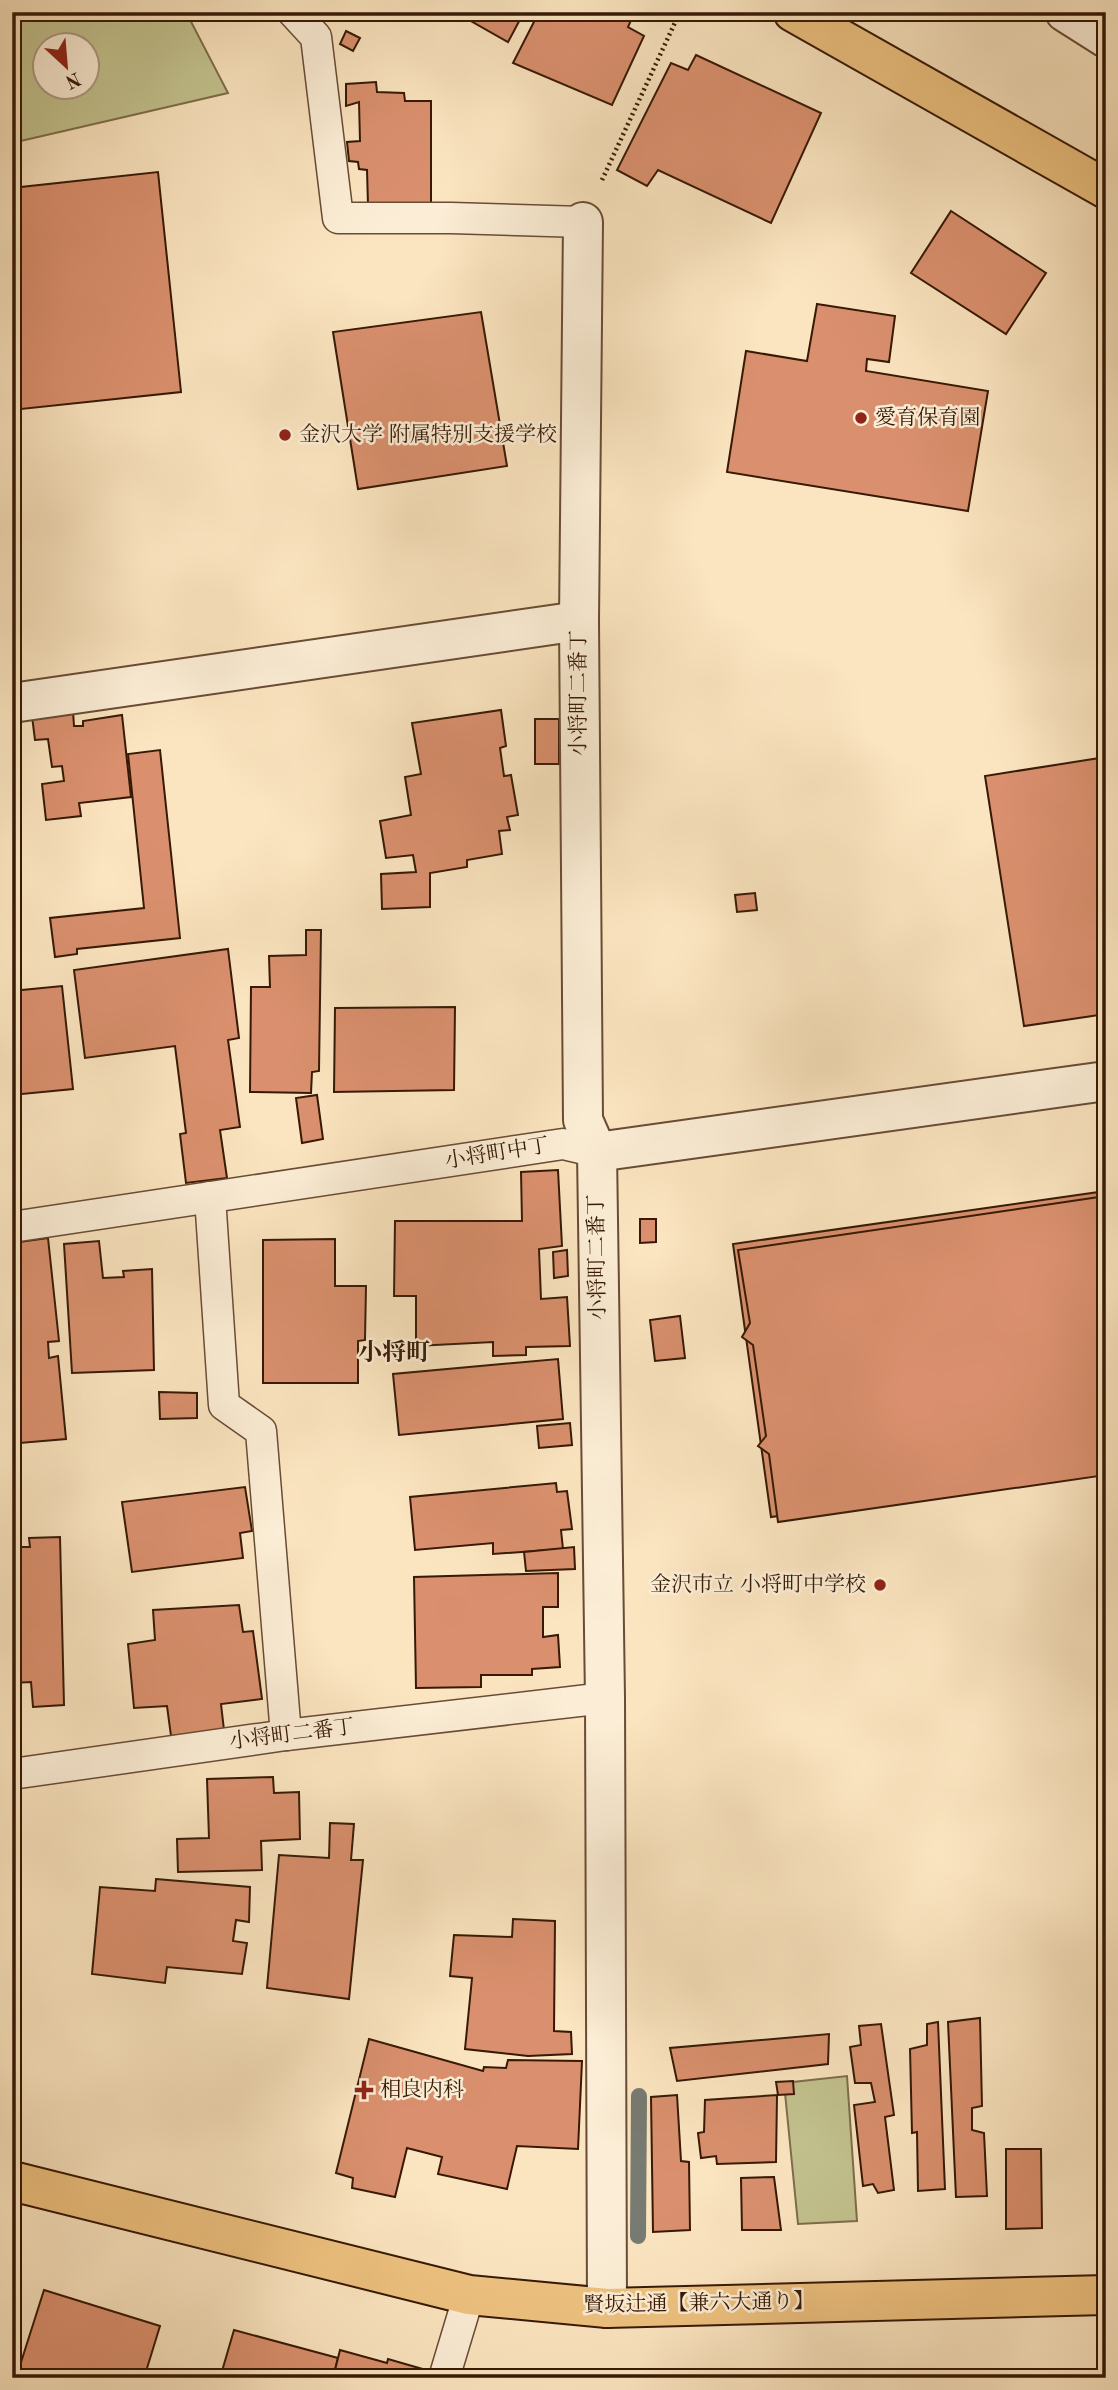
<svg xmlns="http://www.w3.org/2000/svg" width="1118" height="2390" viewBox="0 0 1118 2390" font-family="'Old Standard TT','Noto Serif JP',serif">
<rect width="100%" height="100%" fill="#fbe5c0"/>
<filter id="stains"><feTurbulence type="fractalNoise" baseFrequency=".00286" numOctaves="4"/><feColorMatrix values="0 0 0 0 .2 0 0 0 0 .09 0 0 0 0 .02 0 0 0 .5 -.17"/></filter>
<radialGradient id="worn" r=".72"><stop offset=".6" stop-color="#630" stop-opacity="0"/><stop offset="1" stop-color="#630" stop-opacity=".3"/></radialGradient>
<!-- green -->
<g fill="#c3c38f" stroke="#7d6e4a" stroke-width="2" fill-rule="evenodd">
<path d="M 12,12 L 186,12 L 228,93 L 12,143 ZM 46,46 L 88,46 L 88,88 L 46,88 Z"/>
<polygon points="847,2076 857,2221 798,2224 784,2083"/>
</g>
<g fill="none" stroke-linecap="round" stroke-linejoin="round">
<!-- stream -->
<polyline stroke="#777b72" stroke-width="16" points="638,2236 639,2096"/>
</g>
<!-- building -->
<g fill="#da906e" stroke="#371905" stroke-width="2" fill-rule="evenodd">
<polygon points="455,12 524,12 508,42"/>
<polygon points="539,12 620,12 632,18 628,27 644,36 612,105 513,63"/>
<polygon points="346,31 360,38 353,51 340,44"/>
<polygon points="696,55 821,113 771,223 658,170 647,186 617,170 671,63 688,70"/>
<polygon points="376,82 377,92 404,93 405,101 431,101 431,204 368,205 367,170 359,169 358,162 349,161 347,142 360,141 359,102 346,106 346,84"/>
<polygon points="158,172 181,392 12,410 12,188"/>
<polygon points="951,211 1046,273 1006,334 911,273"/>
<polygon points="817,304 895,316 889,362 867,359 866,371 988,391 968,511 727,472 746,351 807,361"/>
<polygon points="481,312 507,466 358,489 333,332"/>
<polygon points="501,710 506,746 500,748 504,776 511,775 518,815 507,817 510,830 499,831 502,854 467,860 467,867 430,873 430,907 382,909 381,874 416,872 413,855 386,858 380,821 411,815 405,777 421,774 412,723"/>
<polygon points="73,711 74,726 83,726 83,721 122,715 131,797 79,803 81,816 46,820 42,784 64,781 62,766 52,767 48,739 35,740 32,716"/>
<rect x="535" y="719" width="24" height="45"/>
<polygon points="160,750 180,938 77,949 77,954 55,957 50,918 144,908 128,754"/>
<polygon points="1106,757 1106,1014 1024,1026 985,776"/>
<polygon points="755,893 757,910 737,912 735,895"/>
<polygon points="306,930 321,930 319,1071 312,1072 311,1093 250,1092 251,987 270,987 269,956 306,955"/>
<polygon points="228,949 239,1038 228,1040 240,1127 220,1130 227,1178 186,1183 180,1134 186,1133 175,1046 85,1058 74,970"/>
<polygon points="62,986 73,1089 12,1095 12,991"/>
<polygon points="455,1007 454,1090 334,1092 335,1008"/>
<polygon points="317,1095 323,1139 302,1143 296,1098"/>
<polygon points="558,1170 562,1246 539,1249 541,1299 567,1297 570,1346 526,1347 526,1355 493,1356 493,1342 416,1346 416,1296 394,1296 395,1221 522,1221 521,1172"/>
<path d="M 1106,1191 L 1106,1468 L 771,1517 L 733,1244 ZM 1039,1297 L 1053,1377 L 863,1410 L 850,1330 Z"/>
<polygon points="1106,1196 1106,1475 778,1522 769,1454 758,1446 766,1436 753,1345 742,1337 750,1323 738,1250"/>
<polygon points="640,1219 656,1219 656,1242 640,1243"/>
<polygon points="48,1238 59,1341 48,1342 49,1358 58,1356 66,1439 20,1443 12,1363 12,1243"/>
<polygon points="335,1239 335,1286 366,1286 365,1340 358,1341 358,1383 263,1383 263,1240"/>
<polygon points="99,1241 103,1278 124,1277 123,1271 152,1269 154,1370 72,1373 64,1244"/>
<polygon points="567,1250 568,1276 554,1278 553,1252"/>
<polygon points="680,1316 685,1358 655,1361 650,1320"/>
<polygon points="558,1359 563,1419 399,1435 393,1374"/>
<polygon points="159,1392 197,1393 197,1418 160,1419"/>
<polygon points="570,1423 572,1445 539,1448 537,1426"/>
<polygon points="556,1483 557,1492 567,1491 572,1529 561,1530 563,1549 493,1554 493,1543 415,1550 410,1497"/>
<polygon points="245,1487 252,1531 240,1533 243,1558 132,1572 122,1502"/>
<polygon points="60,1537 64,1705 33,1707 31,1682 12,1683 12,1547 30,1547 29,1538"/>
<polygon points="574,1547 575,1569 526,1571 524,1552"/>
<polygon points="558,1573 558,1607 543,1607 543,1637 558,1635 560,1667 532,1669 532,1675 481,1675 481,1687 416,1688 414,1577"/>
<polygon points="239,1605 243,1632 253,1631 262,1699 221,1704 224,1730 171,1736 167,1706 134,1708 128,1644 155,1640 153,1610"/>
<polygon points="273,1777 274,1793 299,1792 300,1839 261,1841 262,1870 178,1872 177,1839 209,1838 207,1779"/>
<polygon points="330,1823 354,1824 351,1860 363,1860 349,1999 267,1988 279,1855 329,1858"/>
<polygon points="156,1879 250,1887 249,1922 236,1920 233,1941 247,1943 242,1974 167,1967 165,1983 92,1974 100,1887 155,1891"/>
<polygon points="513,1919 555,1921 554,2031 571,2032 572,2054 528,2056 465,2049 472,1978 450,1976 454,1935 512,1937"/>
<polygon points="980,2018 982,2106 972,2108 972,2130 984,2133 987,2196 956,2197 948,2022"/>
<polygon points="938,2022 945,2189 918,2191 917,2132 912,2133 910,2049 927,2045 927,2024"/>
<polygon points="881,2024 894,2115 885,2117 894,2190 878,2193 873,2184 863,2186 854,2105 875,2102 871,2083 855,2083 850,2047 861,2045 859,2026"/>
<polygon points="829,2034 828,2064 677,2081 670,2048"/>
<polygon points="369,2039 483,2071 484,2067 506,2068 508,2060 582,2061 578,2149 517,2146 507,2189 438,2174 442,2157 407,2148 395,2197 352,2188 353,2178 336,2173"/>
<polygon points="793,2081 794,2094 778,2095 776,2082"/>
<polygon points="677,2095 681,2161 689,2162 690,2230 653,2232 651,2097"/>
<polygon points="777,2095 776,2162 717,2164 716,2156 701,2158 698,2133 704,2132 705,2100"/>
<polygon points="1006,2149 1041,2149 1042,2228 1006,2229"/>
<polygon points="774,2177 781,2230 742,2230 741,2178"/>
<polygon points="44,2290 160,2326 144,2378 16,2378"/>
<polygon points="234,2330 338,2358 333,2378 220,2378"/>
<polygon points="340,2350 387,2363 388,2359 426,2370 424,2378 333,2378"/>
</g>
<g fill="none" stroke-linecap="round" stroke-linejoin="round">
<defs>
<g id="lane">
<polyline points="293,12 316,37 338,218 451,218 583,222"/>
<polyline points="210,1197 224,1405 261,1431 286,1735"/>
<polyline points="12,1227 563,1144 597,1152"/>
<polyline points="12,1774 286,1735 605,1698"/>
<polyline points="444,2378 469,2295"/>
</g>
<g id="street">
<polyline points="1065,12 1106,38"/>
<polyline points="583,222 579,621 583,1120 597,1152 605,1698 607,2308"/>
<polyline points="12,703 579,621"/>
<polyline points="597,1152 1106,1081"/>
</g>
<polyline id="primary" points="793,12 1106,189"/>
<polyline id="highway" points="12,2181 469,2295 607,2308 1106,2295"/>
</defs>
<!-- lane casing -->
<use href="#lane" stroke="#684c34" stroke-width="33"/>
<!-- street casing -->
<use href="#street" stroke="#684c34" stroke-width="42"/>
<!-- primary casing -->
<use href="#primary" stroke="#371905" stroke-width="42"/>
<!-- highway casing -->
<use href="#highway" stroke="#371905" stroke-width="42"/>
<!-- path -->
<polyline stroke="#371905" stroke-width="4.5" stroke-dasharray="2 3.5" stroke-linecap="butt" points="602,180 679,14"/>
<!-- lane -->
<use href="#lane" stroke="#fceed6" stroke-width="30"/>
<!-- street -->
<use href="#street" stroke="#fceed6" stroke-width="38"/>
<!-- primary -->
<use href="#primary" stroke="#eec280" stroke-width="38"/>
<!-- highway -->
<use href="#highway" stroke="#eec280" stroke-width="38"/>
</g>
<!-- markers -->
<g fill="#8f2418" stroke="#fceed6" stroke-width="2.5">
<circle cx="861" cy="418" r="7"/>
<circle cx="285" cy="435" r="7"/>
<circle cx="880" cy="1585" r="7"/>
<path d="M360.5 2079.5h7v7h7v7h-7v7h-7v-7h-7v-7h7z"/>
</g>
<g text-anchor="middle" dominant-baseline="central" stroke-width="5" stroke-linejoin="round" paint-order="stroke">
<!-- poi labels -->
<g font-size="21" fill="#371905" stroke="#fceed6" text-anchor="start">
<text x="875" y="418">愛育保育園</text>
<text x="299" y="435">金沢大学 附属特別支援学校</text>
<text x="866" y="1585" text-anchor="end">金沢市立 小将町中学校</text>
<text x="380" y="2090">相良内科</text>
</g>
<!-- street labels -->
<g font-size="21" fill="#371905" stroke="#fceed6">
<text transform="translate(579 693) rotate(-90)">小将町二番丁</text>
<text transform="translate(497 1154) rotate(-9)">小将町中丁</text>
<text transform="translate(598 1257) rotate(-91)">小将町二番丁</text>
<text transform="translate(292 1735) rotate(-7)">小将町二番丁</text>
<text transform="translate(699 2304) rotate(-1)">賢坂辻通【兼六大通り】</text>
</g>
<!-- quarter labels -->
<g font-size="24" font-weight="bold" fill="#371905" stroke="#fceed6">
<text x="394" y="1354">小将町</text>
</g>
</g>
<!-- margin -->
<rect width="1118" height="2390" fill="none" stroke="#fbe5c0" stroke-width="42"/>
<rect x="14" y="14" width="1090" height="2362" fill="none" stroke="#371905" stroke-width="3.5"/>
<rect x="21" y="21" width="1076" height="2348" fill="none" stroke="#371905" stroke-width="2"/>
<!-- north arrow -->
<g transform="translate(66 66) rotate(154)"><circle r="33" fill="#fceed6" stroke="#ad9982" stroke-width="2"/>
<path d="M0-5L12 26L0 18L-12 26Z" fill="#8f2418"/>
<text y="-10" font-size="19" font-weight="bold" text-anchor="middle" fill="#371905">N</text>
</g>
<rect width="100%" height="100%" filter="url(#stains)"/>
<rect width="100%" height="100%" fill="url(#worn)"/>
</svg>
